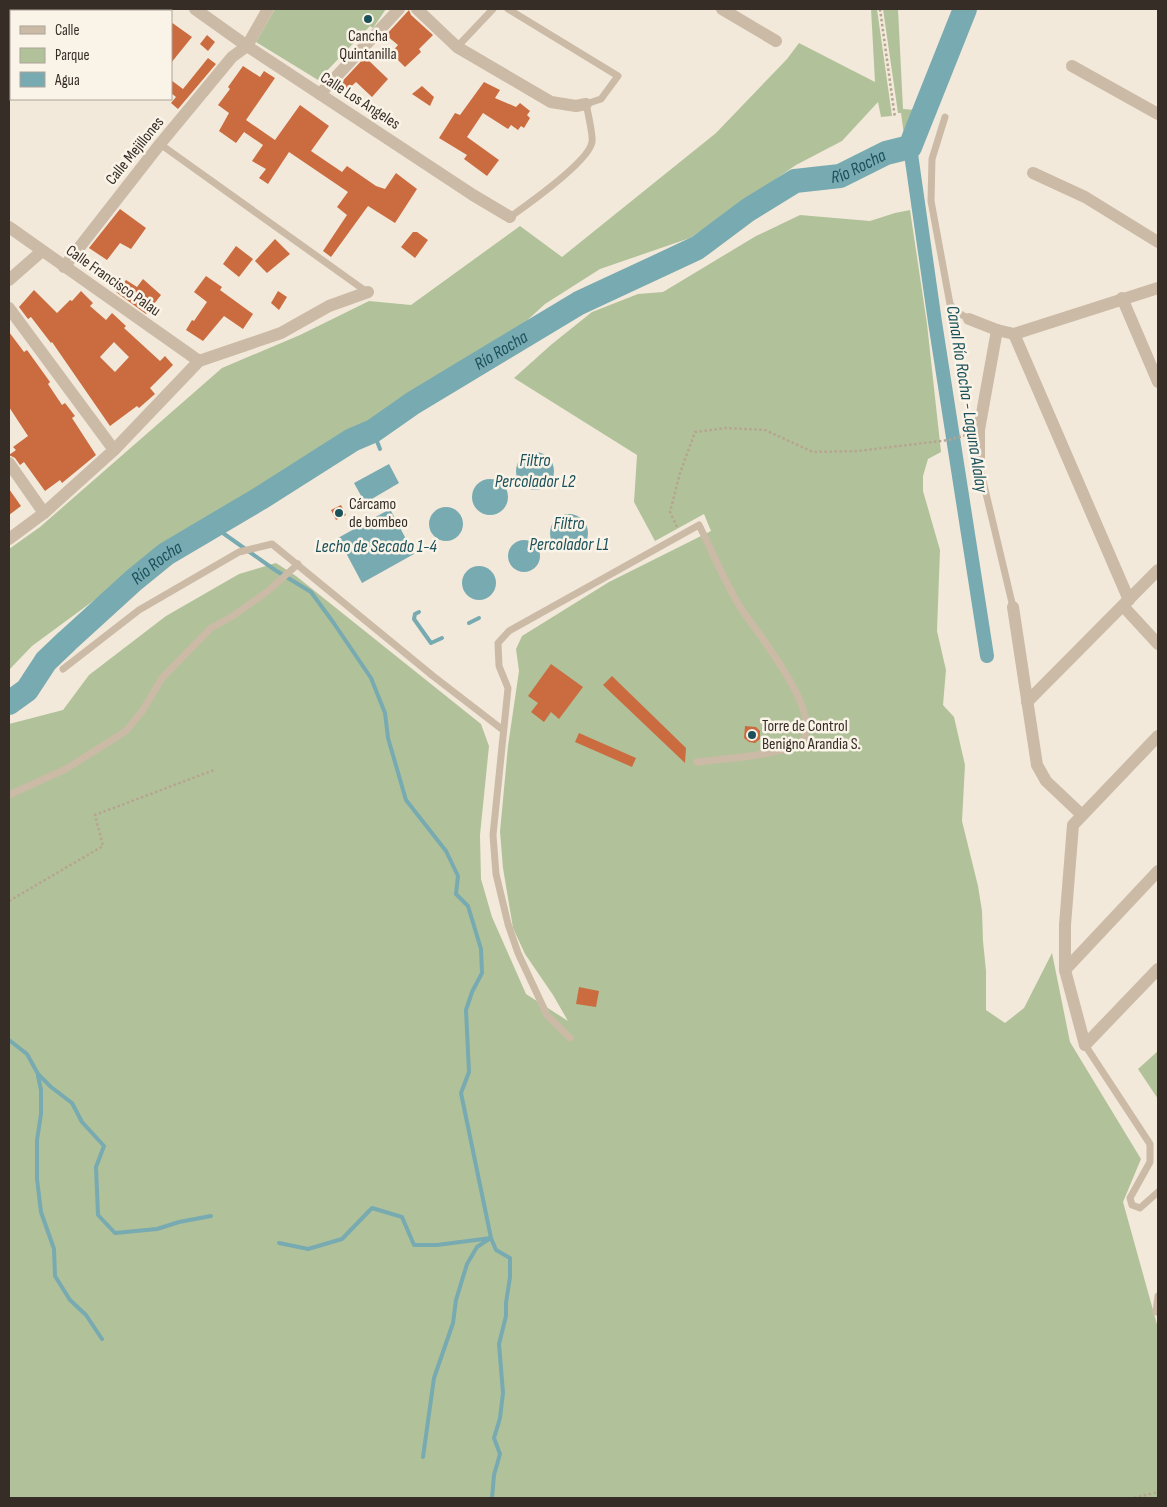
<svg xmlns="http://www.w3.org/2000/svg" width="1167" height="1507" viewBox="0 0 1167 1507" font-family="'Sofia Sans Condensed',sans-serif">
<rect width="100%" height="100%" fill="#f3e9da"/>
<!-- green -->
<g fill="#b1c29a">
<polygon points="275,9 386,9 373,28 370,26 318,80 256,42"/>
<polygon points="871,9 877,9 892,116 881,117 878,102 842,141 796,165 690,238 600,269 545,304 509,337 465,363 454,377 418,392 343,442 176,540 32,646 9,670 9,549 40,527 222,368 300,335 369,301 411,305 520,226 562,257 716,133 787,59 799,43 875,82"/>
<polygon points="883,9 898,9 903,109 917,110 904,135 901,113 898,113"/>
<polygon points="910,210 927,324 941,452 928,459 923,476 923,491 940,550 937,631 946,670 943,705 954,717 965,765 962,821 978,886 982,911 983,941 986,971 986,1010 1005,1023 1024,1008 1052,953 1070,1042 1141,1159 1123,1202 1158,1328 1158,1498 9,1498 9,724 63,710 89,675 166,616 239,574 276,563 296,576 481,724 489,746 480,835 481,879 492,917 526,994 568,1021 553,995 525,954 513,928 503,868 500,832 508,746 519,671 516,649 522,636 609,582 711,531 704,514 655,541 634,502 637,455 514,378 552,344 592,312 638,294 663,292 756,236 800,215 870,221 895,213"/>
<polygon points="1158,1051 1158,1099 1138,1069"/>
</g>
<!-- water -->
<g fill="#78aab1">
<circle cx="535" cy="471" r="19"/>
<polygon points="389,464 399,483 365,503 354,483"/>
<circle cx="490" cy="497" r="18"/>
<circle cx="446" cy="524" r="17"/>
<polygon points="390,509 414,554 362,583 338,538"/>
<circle cx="569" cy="533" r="19"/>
<circle cx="524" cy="556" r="16"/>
<circle cx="479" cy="583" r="17"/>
</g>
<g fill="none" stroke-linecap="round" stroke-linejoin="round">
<!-- stream -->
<g stroke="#78aab1" stroke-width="4">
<polyline points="373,431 380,449"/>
<polyline points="213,526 275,570 311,592 333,622 371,678 385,713 388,738 406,800 446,851 458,876 456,894 468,906 481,949 482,973 472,992 466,1010 469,1072 461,1093 491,1238 496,1250 510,1258 510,1277 506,1303 506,1316 499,1344 503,1393 500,1418 494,1438 500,1454 494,1475 492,1498"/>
<polyline points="419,612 415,614 414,619 431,643 442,638"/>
<polyline points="469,623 479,618"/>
<polyline points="9,1040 27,1054 38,1074 51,1087 72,1103 82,1122 104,1146 96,1167 98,1215 115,1233 157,1229 179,1222 211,1216"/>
<polyline points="38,1076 41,1090 41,1114 37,1140 37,1179 41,1212 54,1249 55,1276 70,1300 86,1315 102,1339"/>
<polyline points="279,1243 308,1249 342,1239 372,1208 402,1217 414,1245 437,1245 491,1238"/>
<polyline points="423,1457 434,1378 453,1323 456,1300 467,1264 477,1247 489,1239"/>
</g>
<!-- canal -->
<polyline stroke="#78aab1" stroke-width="14" points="910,147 935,322 987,656"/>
<!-- river -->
<path stroke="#78aab1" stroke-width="24" id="s1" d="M 9,703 L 27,690 L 46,661 L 67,641 L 134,580 L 166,554 L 259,499 L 352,440 L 373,431 L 413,403 L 579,303 L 697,248 L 748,210 L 795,181 L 840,176 L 886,153 L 910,147 L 965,9"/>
</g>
<!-- building -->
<g fill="#ca6c40" fill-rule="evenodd">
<polygon points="409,10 411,15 433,35 419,49 421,52 405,67 391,53 398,45 386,35"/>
<polygon points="171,22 192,37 171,63"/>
<polygon points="207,35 215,42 208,51 200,44"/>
<polygon points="365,57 388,79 372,97 356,82 344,93 337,87"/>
<polygon points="208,58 216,64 178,109 171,103 176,97 171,93 171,80 183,89"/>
<polygon points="243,66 260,77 264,71 275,78 246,120 275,140 300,105 329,126 311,151 342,172 347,166 376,186 385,189 396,173 417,189 395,223 368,206 331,257 323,251 347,215 337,207 348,192 289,152 268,184 259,178 266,169 252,161 263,145 244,132 236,143 219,131 229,113 218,105 230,89 228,87"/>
<polygon points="484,82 500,90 495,98 516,107 520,103 530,111 527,115 530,118 524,128 521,126 518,130 511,125 508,129 483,113 467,137 499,160 487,176 464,159 467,155 439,138 455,113 460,115"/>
<polygon points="422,86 434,97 430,106 412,94"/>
<polygon points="120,209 146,228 131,249 120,243 107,260 89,248"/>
<polygon points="413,232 417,232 428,240 415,258 401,247"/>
<polygon points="275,239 290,254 267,273 255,261"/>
<polygon points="236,246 253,259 239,277 223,264"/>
<polygon points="206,276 222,287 220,290 253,314 243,329 224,316 203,341 186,330 192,320 194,321 207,302 194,292"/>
<polygon points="143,279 161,295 146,314 116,292 126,280 137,287"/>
<path d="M 34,290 L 57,313 L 70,300 L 72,301 L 81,291 L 93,303 L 90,306 L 106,320 L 112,313 L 126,326 L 124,328 L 160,361 L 165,356 L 173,365 L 150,388 L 155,394 L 139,408 L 137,406 L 110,426 L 52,342 L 51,343 L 31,317 L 28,319 L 19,307 ZM 114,342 L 129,357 L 115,372 L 100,357 Z"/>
<polygon points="278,291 287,297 279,310 271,303"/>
<polygon points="9,332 24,352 27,350 50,382 48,384 62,405 65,403 75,416 72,418 96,455 62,483 60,480 45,491 24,462 20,465 15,458 9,455 16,450 13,447 28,436 9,407"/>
<polygon points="9,489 21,506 9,515"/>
<polygon points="341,505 346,515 336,520 331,510"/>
<polygon points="551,664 583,687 559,719 551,712 544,722 531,712 538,703 528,696"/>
<polygon points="612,676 686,748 685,763 603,685"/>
<polygon points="745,726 756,727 760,731 760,739 755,743 749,742 744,738"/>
<polygon points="579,733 636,758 632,767 575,742"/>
<polygon points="579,987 599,991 596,1007 576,1004"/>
</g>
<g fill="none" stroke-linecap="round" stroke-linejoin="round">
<!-- path -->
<g stroke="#b7a490" stroke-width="2.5" stroke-dasharray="2.5 2.5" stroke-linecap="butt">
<polyline points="880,9 895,118"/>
<polyline points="677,527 670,512 680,473 695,432 726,428 765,430 813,452 858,451 949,440 966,435"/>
<polyline points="9,901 103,846 95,815 214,770"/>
<polyline points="1134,1498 1158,1492"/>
</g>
<!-- service -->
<g stroke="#cbbaa6" stroke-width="7">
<path d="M 508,9 L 618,76 L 601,99 L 586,104 C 588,113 593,135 592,142 C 589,161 527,205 510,217"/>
<polyline points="457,47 493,9"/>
<polyline points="945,117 932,159 931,201 950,304 957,312 969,319"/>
<polyline points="160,144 367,292"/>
<polyline points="979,464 1013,607"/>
<polyline points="63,669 139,610 239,552 272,544 433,676 503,730"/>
<polyline points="9,795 66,769 126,731 143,710 162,678 211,628 233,616 268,591 298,564"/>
<path d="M 570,1038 L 547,1015 L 518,953 L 508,924 L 496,874 L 493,835 L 508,688 L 499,666 L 498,643 L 509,631 L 699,525 C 712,551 726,585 742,610 C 757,632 826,717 801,742 C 786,755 719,759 697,762"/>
<polyline points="1085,1045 1150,1144 1150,1162 1130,1198 1132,1205 1140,1208 1158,1192"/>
<polyline points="1158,1296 1156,1312 1158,1311"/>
</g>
<!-- minor -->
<g stroke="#cbbaa6" stroke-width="12">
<polyline points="195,9 247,46 473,195 510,217"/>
<polyline points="417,9 457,47 551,102 576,106 586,104"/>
<polyline points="722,9 776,41"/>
<polyline points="1072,66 1158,114"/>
<polyline points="320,94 399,9"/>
<polyline points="1033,173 1085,197 1158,242"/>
<polyline points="9,227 199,361"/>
<polyline points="64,267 160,144 232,57 247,46 268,9"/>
<polyline points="9,280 42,251"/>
<polyline points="1122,298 1158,382"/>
<polyline points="9,308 114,450"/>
<polyline points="969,319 997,330 1014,334 1158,288"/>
<polyline points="1014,334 1129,600"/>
<polyline points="9,463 44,513"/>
<polyline points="979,464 979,430 997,330"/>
<polyline points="9,539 44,513 114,450 199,361 281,333 329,306 368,292"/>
<polyline points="1123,606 1158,644"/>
<polyline points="1013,607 1037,765 1046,781 1082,815"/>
<polyline points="1027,702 1158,570"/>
<polyline points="1065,970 1158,871"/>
<polyline points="1085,1045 1065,970 1065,925 1073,825 1158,736"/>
<polyline points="1085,1045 1158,969"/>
</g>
</g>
<!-- markers -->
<g fill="#1b515a" stroke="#faf3e7" stroke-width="2">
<circle cx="368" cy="19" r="5"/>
<circle cx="339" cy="513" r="5"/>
<circle cx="752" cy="735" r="5"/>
</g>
<g text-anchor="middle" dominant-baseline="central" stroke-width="5" stroke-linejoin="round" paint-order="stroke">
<!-- poi labels -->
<g font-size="16" fill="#372d27" stroke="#faf3e7" text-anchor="start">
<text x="368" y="36" text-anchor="middle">Cancha<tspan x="368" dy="18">Quintanilla</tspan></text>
<text x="349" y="504">Cárcamo<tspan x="349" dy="18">de bombeo</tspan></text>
<text x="762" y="726">Torre de Control<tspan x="762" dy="18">Benigno Arandia S.</tspan></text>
</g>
<!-- street labels -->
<g font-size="16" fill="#372d27" stroke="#faf3e7">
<text transform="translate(360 101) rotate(33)">Calle Los Angeles</text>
<text transform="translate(135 151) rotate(-51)">Calle Mejillones</text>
<text transform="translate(113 281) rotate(35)">Calle Francisco Palau</text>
</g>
<!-- water labels -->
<g font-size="18" font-style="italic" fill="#1b515a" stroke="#faf3e7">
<text stroke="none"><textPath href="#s1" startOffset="1016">Río Rocha</textPath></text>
<text stroke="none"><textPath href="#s1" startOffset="610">Río Rocha</textPath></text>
<text transform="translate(967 399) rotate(81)">Canal Río Rocha - Laguna Alalay</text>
<text x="535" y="460">Filtro<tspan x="535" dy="21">Percolador L2</tspan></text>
<text x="569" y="523">Filtro<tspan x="569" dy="21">Percolador L1</tspan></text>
<text x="376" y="546">Lecho de Secado 1-4</text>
<text stroke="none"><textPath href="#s1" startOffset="205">Río Rocha</textPath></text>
</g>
</g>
<!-- border -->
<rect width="1167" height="1507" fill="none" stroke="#372d27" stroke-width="20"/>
<!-- legend -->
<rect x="10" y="10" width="162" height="90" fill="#faf3e7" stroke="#aca49a"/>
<rect x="20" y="26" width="25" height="8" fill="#cbbaa6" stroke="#aca49a"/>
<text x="55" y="35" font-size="15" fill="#372d27">Calle</text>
<rect x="20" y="48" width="25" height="15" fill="#b1c29a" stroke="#aca49a"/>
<text x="55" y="60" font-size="15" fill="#372d27">Parque</text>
<rect x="20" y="72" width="25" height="15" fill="#78aab1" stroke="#aca49a"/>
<text x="55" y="85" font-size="15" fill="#372d27">Agua</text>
</svg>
